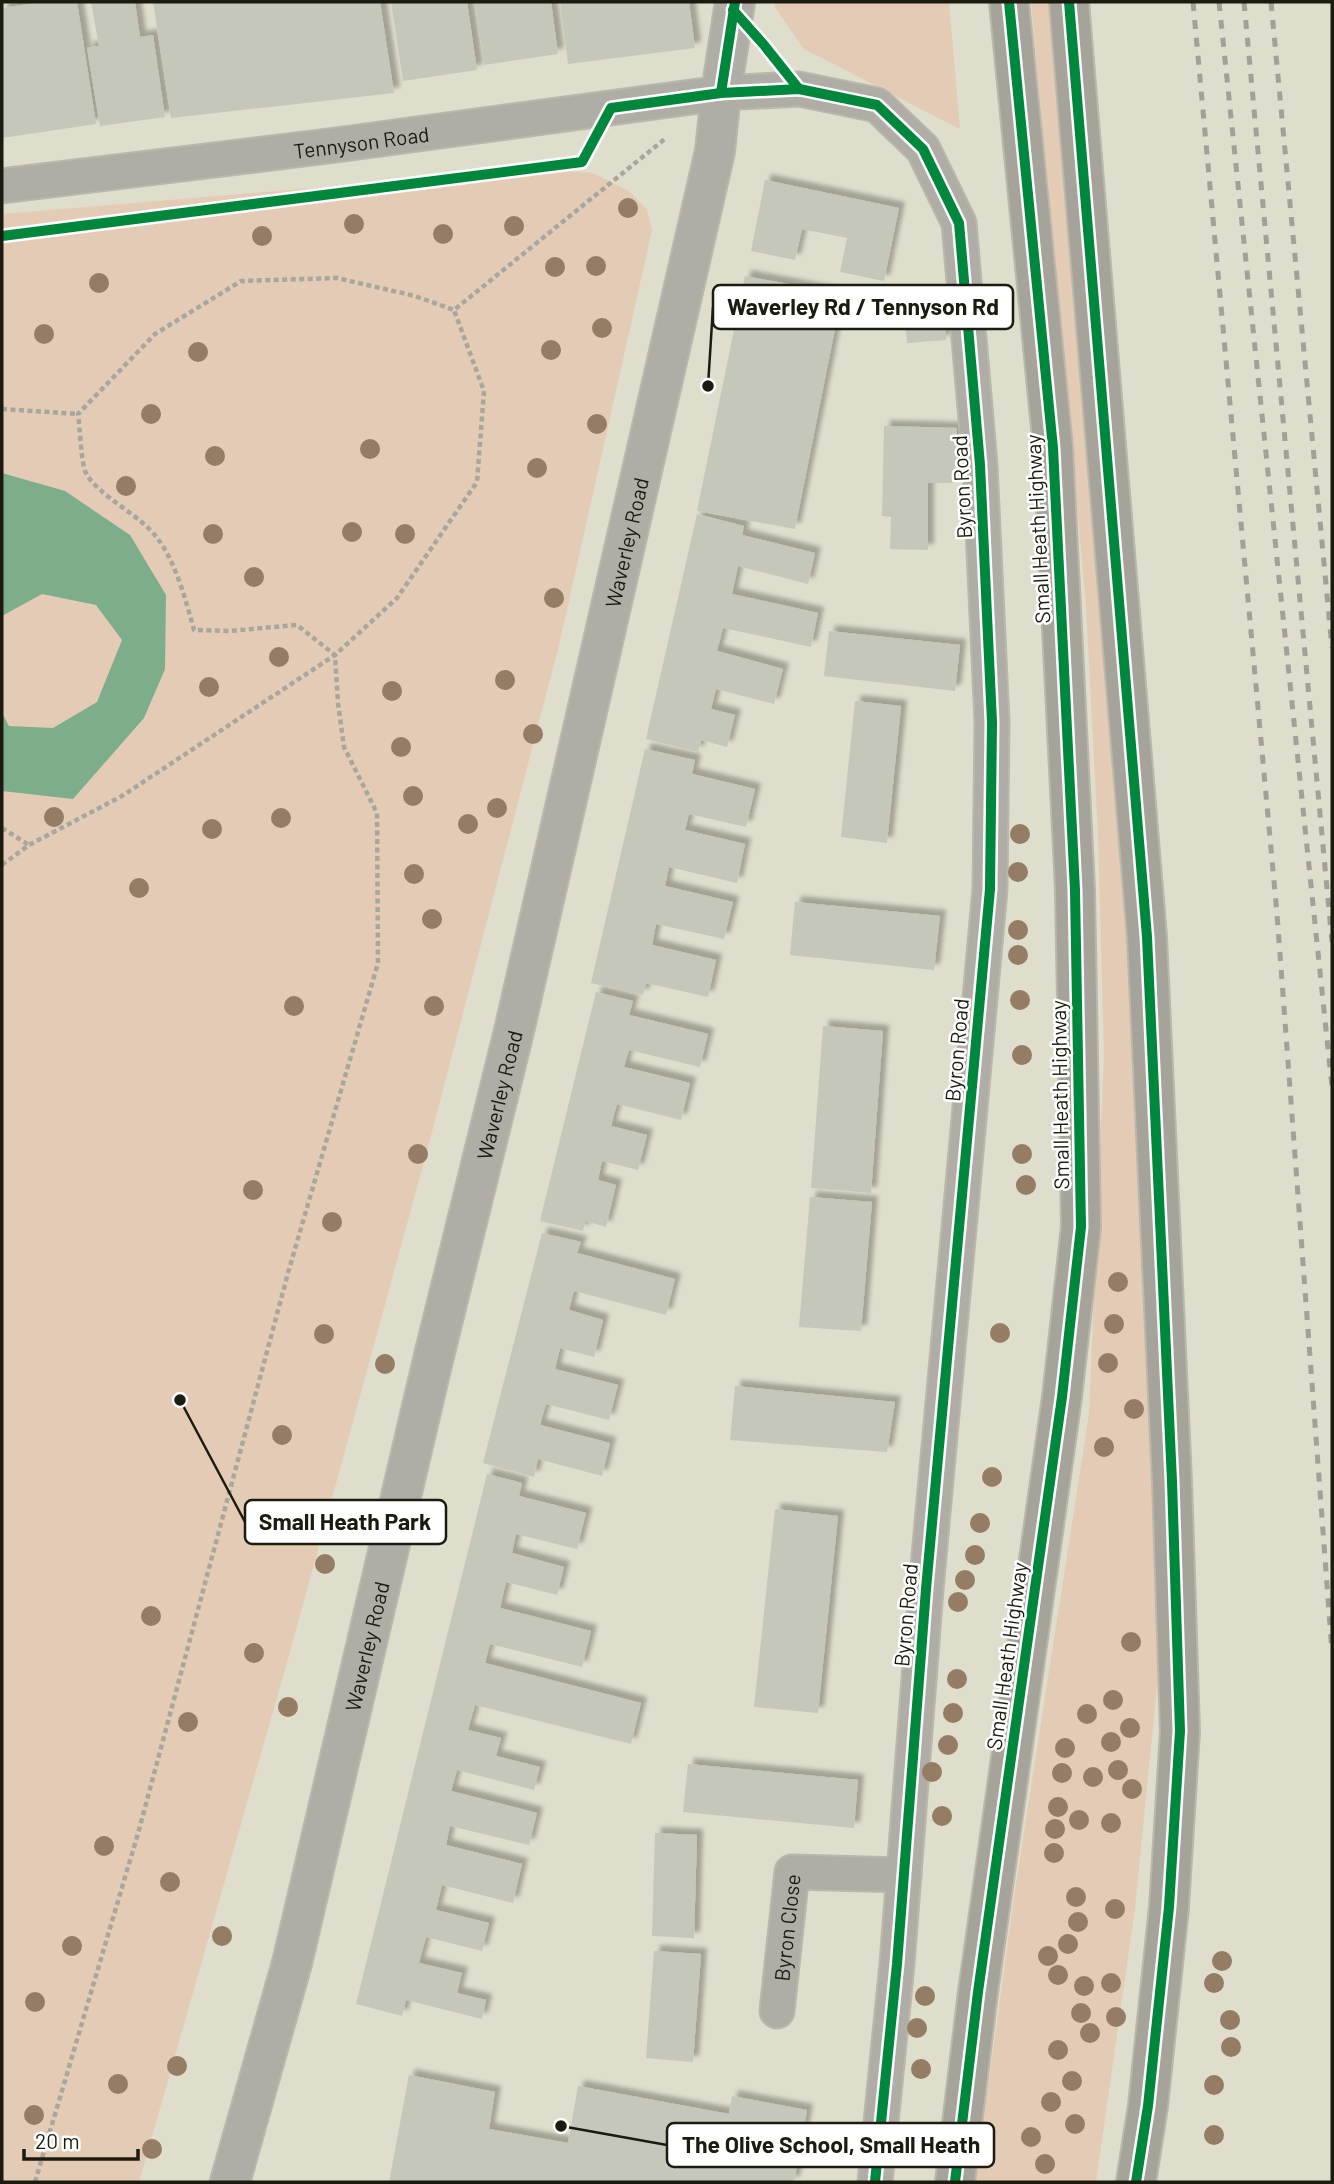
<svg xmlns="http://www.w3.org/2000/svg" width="1334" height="2184" viewBox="0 0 1334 2184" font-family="Barlow,sans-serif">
<defs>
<filter id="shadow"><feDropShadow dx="6" dy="-6" stdDeviation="2" flood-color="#0004"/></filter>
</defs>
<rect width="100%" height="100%" fill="#dfddcb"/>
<!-- green -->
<g fill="#e4cbb5">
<polygon points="775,2 949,2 960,129 804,49 774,6"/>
<polygon points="1031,2 1053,2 1116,706 1140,1195 1159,1666 1135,1908 1096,2182 975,2182 1014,1897 1089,1414 1104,1056 1098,835 1086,606"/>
<polygon points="540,169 593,173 629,191 647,210 652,230 559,645 428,1147 290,1652 139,2182 2,2182 2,214"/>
</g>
<!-- water -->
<polygon fill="#7ead8b" points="2,473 65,491 130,535 166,595 165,669 144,718 73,799 2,791 2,713 9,726 53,728 97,702 122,640 96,605 42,594 2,616"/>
<!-- building -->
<g fill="#c5c7ba" filter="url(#shadow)">
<polygon points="43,2 77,2 96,124 2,138 2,8"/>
<polygon points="91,2 135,2 140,37 153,35 165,117 100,126 87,48 99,46"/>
<polygon points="153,2 380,2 394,93 171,118"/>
<polygon points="391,2 467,2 477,70 403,81"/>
<polygon points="475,2 551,2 558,54 484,65"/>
<polygon points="560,2 689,2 695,48 568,64"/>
<polygon points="765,180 899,208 884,281 840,272 847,238 802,229 795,260 751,251"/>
<polygon points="745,276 842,294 795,529 697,511"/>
<polygon points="944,305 946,340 907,343 904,308"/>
<polygon points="884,426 957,428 956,483 928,483 928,550 890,549 891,517 882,516"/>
<polygon points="697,514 744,526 742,535 815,553 808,584 738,566 732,594 818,613 811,647 723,628 717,651 783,669 774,704 716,689 711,709 735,715 727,747 701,740 698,752 646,739"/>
<polygon points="829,631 960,645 955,691 824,676"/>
<polygon points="855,701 901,706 887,843 841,837"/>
<polygon points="645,749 695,760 692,774 755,789 746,827 689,814 685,830 745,844 737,883 669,867 665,886 733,902 724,939 656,924 652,945 716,960 708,997 646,983 643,995 591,983"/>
<polygon points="795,902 940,916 934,970 790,955"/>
<polygon points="596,992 633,1001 629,1015 708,1034 700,1067 629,1050 624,1067 690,1083 681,1120 617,1104 611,1126 647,1135 638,1170 602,1161 598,1180 616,1185 606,1227 585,1221 583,1231 540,1221"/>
<polygon points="823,1026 883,1031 871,1193 811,1188"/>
<polygon points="810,1197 872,1202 861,1331 799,1327"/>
<polygon points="542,1233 581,1242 577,1253 675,1279 666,1315 574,1291 569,1310 603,1320 594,1357 560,1348 555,1369 618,1385 609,1420 546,1404 540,1425 610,1443 602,1476 538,1459 534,1477 483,1463"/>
<polygon points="735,1386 895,1402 887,1452 730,1440"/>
<polygon points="487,1474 522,1483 519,1496 586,1513 577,1549 516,1534 512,1553 564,1567 557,1595 506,1582 500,1608 591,1631 582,1667 490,1644 485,1663 641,1703 631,1744 475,1705 468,1730 501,1738 496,1756 540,1767 534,1790 457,1770 451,1791 537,1813 529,1845 450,1826 446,1845 522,1864 513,1903 442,1885 436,1910 489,1923 482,1951 426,1937 419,1963 462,1973 457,1993 486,2000 482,2019 406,2000 402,2016 356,2004"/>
<polygon points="775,1509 838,1516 818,1713 754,1707"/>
<polygon points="688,1764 858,1780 854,1828 683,1812"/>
<polygon points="655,1833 697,1835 694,1938 652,1936"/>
<polygon points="654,1951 701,1954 693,2062 646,2058"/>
<polygon points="409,2075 495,2092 489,2129 568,2143 578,2086 729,2114 732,2096 807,2110 794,2182 389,2182"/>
</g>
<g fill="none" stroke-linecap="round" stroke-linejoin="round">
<defs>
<g id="minor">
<path id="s1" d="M 2,186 L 336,145 L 721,93 L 799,89 L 877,105 L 923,149 L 959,223 L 980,465 L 992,722 L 990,889 L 926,1589 L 897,1964 L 875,2182"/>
<path id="s2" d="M 777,2011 L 792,1872 L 904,1875"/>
</g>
<g id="tertiary">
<path id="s3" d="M 230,2182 L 292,1963 L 432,1364 L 514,1031 L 715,151 L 721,93 L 735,2"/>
</g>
<g id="trunk">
<polyline points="1069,2 1147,937 1172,1481 1180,1731 1169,1907 1148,2106 1136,2182"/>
<polyline points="955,2182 978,1992 1062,1397 1081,1227 1075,890 1053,448 1009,2"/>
</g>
</defs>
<!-- minor casing -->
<use href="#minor" stroke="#bab8ab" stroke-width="37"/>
<!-- tertiary casing -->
<use href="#tertiary" stroke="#bab8ab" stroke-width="42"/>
<!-- trunk casing -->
<use href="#trunk" stroke="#bab8ab" stroke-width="42"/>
<!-- path -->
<g stroke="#a8a69d" stroke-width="4.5" stroke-dasharray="5 3.5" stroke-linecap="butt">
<polyline points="2,409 78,414"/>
<polyline points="2,828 29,845"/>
<polyline points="2,865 29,845 122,796 335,655 397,598 477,482 484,391 454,310 666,138"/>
<path d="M 35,2182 L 139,1830 L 288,1273 L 378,963 L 377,813 L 344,747 L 338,703 L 335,655 L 297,625 L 230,631 L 194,630 C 186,601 176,563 158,539 C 141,515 98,496 86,473 C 81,464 80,426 78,414 L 155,334 L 241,281 L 337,278 L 415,296 L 454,310"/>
</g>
<!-- minor -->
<use href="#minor" stroke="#b0ada7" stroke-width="33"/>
<!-- tertiary -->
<use href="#tertiary" stroke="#b0ada7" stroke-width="38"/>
<!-- trunk -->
<use href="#trunk" stroke="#a6a49a" stroke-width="38"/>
<!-- rail -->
<g stroke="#a3a197" stroke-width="5" stroke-dasharray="9 9" stroke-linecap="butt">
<polyline points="1193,2 1277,914 1332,1652"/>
<polyline points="1219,2 1332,1087"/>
<polyline points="1244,2 1332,942"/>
<polyline points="1271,2 1332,648"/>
</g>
<defs>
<g id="cycleway">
<polyline points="1069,2 1147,937 1172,1481 1180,1731 1169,1907 1148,2106 1136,2182"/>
<polyline points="733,10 764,45 799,89"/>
<polyline points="721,93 735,2"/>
<polyline points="2,236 582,162 611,108 721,93 799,89 877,105 923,149 959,223 980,465 992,722 990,889 926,1589 897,1964 875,2182"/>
<polyline points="955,2182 978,1992 1062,1397 1081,1227 1075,890 1053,448 1009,2"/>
</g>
</defs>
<!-- cycleway casing -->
<use href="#cycleway" stroke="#fff" stroke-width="15"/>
<!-- cycleway -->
<use href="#cycleway" stroke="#00873e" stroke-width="10"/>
</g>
<!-- trees -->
<g fill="#957c65">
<circle cx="628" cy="208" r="10"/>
<circle cx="354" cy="224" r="10"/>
<circle cx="514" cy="226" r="10"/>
<circle cx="443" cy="234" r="10"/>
<circle cx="262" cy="236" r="10"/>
<circle cx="596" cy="266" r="10"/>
<circle cx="555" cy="267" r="10"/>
<circle cx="99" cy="283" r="10"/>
<circle cx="602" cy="328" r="10"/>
<circle cx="44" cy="334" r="10"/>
<circle cx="551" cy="350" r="10"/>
<circle cx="198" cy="352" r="10"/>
<circle cx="151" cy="414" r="10"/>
<circle cx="597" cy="424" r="10"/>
<circle cx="370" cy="449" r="10"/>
<circle cx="215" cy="456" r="10"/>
<circle cx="537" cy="468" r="10"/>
<circle cx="126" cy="486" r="10"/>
<circle cx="352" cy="532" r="10"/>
<circle cx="213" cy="534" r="10"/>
<circle cx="405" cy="534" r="10"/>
<circle cx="254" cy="577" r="10"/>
<circle cx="554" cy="598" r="10"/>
<circle cx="279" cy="657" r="10"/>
<circle cx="505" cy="680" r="10"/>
<circle cx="209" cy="687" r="10"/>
<circle cx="392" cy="691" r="10"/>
<circle cx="533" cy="734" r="10"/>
<circle cx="401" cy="747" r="10"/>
<circle cx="413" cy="796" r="10"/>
<circle cx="497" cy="808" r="10"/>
<circle cx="54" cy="817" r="10"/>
<circle cx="281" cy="818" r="10"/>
<circle cx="468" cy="824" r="10"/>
<circle cx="212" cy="829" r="10"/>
<circle cx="1020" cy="834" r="10"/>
<circle cx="1018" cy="872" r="10"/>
<circle cx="414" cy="874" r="10"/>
<circle cx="139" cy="888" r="10"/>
<circle cx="432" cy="919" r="10"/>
<circle cx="1018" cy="930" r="10"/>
<circle cx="1018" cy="955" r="10"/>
<circle cx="1020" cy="1000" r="10"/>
<circle cx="294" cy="1006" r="10"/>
<circle cx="434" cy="1006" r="10"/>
<circle cx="1022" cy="1055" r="10"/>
<circle cx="418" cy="1154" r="10"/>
<circle cx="1022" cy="1154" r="10"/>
<circle cx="1026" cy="1185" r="10"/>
<circle cx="253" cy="1190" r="10"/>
<circle cx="332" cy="1222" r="10"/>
<circle cx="1118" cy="1282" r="10"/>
<circle cx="1114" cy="1324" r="10"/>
<circle cx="1000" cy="1333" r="10"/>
<circle cx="324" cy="1334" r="10"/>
<circle cx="1108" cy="1363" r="10"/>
<circle cx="385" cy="1364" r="10"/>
<circle cx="1134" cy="1409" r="10"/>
<circle cx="282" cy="1435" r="10"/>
<circle cx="1104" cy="1447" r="10"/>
<circle cx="992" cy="1477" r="10"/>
<circle cx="980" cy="1523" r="10"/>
<circle cx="975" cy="1555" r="10"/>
<circle cx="325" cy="1564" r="10"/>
<circle cx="965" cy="1580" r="10"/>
<circle cx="958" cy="1602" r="10"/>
<circle cx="151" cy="1616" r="10"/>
<circle cx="1131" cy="1642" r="10"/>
<circle cx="254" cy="1653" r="10"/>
<circle cx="957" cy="1679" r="10"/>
<circle cx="1113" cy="1700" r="10"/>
<circle cx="288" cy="1707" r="10"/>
<circle cx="953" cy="1713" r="10"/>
<circle cx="1087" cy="1714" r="10"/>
<circle cx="188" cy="1722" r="10"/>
<circle cx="1130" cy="1728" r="10"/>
<circle cx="1111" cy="1742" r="10"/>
<circle cx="948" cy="1745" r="10"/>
<circle cx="1065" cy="1748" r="10"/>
<circle cx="1118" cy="1770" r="10"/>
<circle cx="932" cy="1772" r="10"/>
<circle cx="1062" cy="1773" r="10"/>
<circle cx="1093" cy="1777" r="10"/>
<circle cx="1132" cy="1789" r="10"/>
<circle cx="1058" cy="1807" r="10"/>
<circle cx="942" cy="1816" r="10"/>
<circle cx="1079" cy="1820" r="10"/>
<circle cx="1111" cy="1823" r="10"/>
<circle cx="1055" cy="1829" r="10"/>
<circle cx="104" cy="1846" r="10"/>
<circle cx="1054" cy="1853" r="10"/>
<circle cx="170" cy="1882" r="10"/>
<circle cx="1076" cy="1897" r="10"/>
<circle cx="1115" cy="1909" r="10"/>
<circle cx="1078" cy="1922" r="10"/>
<circle cx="222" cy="1936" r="10"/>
<circle cx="1068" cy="1944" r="10"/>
<circle cx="72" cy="1946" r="10"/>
<circle cx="1048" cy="1956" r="10"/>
<circle cx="1222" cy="1961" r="10"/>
<circle cx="1058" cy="1975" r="10"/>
<circle cx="1111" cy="1983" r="10"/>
<circle cx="1214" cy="1983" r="10"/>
<circle cx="1084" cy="1986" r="10"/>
<circle cx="925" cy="1996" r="10"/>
<circle cx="35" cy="2002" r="10"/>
<circle cx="1081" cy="2013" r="10"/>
<circle cx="1116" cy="2017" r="10"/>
<circle cx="1230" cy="2020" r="10"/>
<circle cx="917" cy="2028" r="10"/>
<circle cx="1090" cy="2033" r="10"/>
<circle cx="1231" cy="2047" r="10"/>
<circle cx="1058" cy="2050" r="10"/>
<circle cx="177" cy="2066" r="10"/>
<circle cx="921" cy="2069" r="10"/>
<circle cx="1072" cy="2081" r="10"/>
<circle cx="118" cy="2084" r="10"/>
<circle cx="1214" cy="2085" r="10"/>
<circle cx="1051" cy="2102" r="10"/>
<circle cx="34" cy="2115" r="10"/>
<circle cx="1075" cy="2124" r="10"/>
<circle cx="1214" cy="2135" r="10"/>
<circle cx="1031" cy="2137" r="10"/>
<circle cx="152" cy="2149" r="10"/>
<circle cx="1045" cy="2164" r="10"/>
</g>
<g text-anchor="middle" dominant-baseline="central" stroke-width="5" stroke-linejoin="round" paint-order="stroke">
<!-- street labels -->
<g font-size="21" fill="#1c1b0f" stroke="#fff">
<text stroke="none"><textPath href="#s1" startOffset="362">Tennyson Road</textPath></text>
<text transform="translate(961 487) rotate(-93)">Byron Road</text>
<text transform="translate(1037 529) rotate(-93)">Small Heath Highway</text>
<text stroke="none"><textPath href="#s3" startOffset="1687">Waverley Road</textPath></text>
<text transform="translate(956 1050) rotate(-85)">Byron Road</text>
<text stroke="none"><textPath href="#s3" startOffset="1120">Waverley Road</textPath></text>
<text transform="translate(1059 1095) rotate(-91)">Small Heath Highway</text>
<text transform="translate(905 1615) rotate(-85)">Byron Road</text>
<text stroke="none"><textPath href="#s3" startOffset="553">Waverley Road</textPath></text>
<text transform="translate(1006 1656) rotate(-82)">Small Heath Highway</text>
<text stroke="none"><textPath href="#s2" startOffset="84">Byron Close</textPath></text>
</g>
</g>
<!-- callouts -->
<path fill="none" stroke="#1c1b0f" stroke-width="2.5" d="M708 386L713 307M180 1400L245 1522M561 2126L667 2145"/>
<g fill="#1c1b0f" stroke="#fff" stroke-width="2.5">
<circle cx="708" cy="386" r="7"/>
<circle cx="180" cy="1400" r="7"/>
<circle cx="561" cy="2126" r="7"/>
</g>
<g fill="#fff" stroke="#1c1b0f" stroke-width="2.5">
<rect x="713" y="285" width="300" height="44" rx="7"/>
<rect x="245" y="1500" width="201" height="44" rx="7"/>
<rect x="667" y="2123" width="327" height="44" rx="7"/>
</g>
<g font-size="23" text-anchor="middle" font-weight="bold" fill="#1c1b0f">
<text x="863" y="315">Waverley Rd / Tennyson Rd</text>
<text x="345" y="1530">Small Heath Park</text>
<text x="831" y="2153">The Olive School, Small Heath</text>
</g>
<!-- border -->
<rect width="1334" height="2184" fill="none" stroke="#1c1b0f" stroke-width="7"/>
<!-- scale -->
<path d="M24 2149v10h114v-10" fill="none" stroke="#1c1b0f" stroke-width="3.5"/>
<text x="35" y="2149" font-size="21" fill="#1c1b0f" stroke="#ffffff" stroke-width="5" paint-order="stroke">20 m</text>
</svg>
